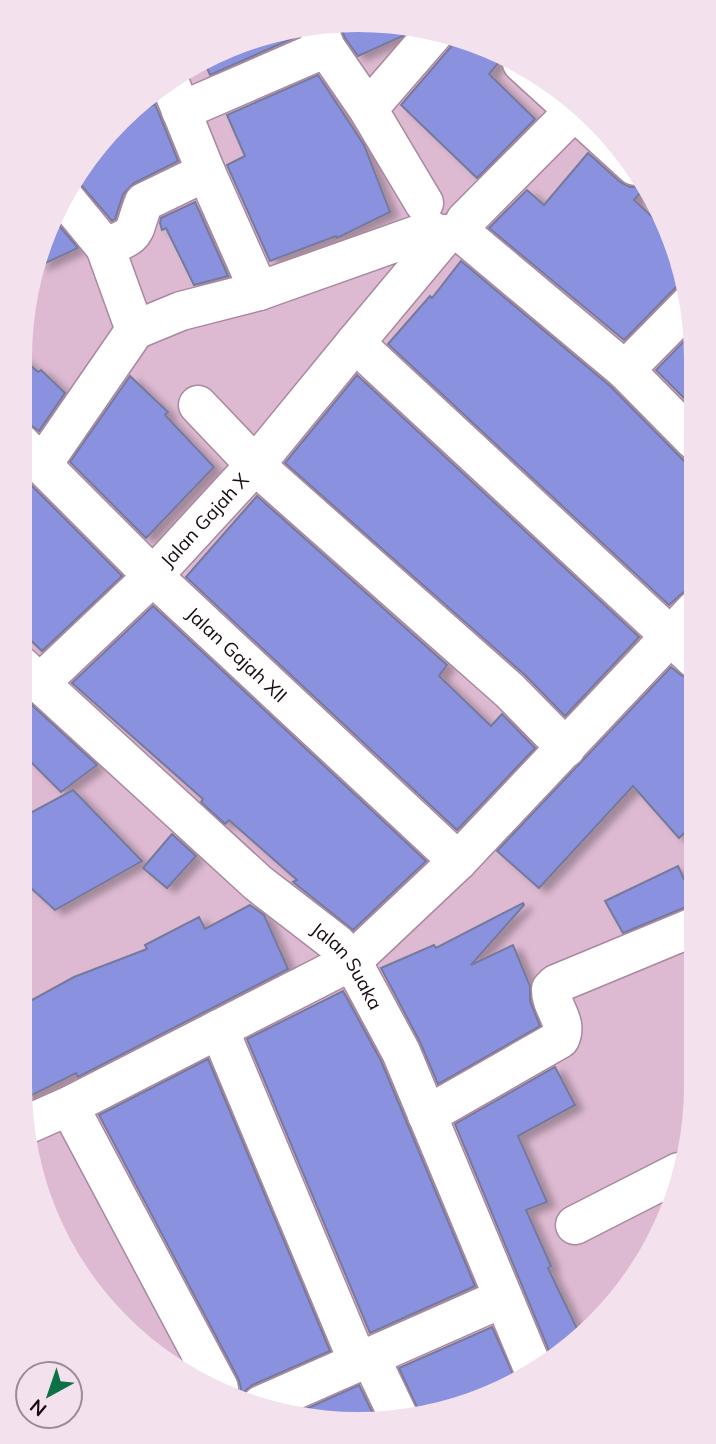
<svg xmlns="http://www.w3.org/2000/svg" width="716" height="1444" viewBox="0 0 716 1444" font-family="Mulish,sans-serif">
<defs>
<filter id="shadow"><feDropShadow dx="8" dy="4.5" stdDeviation="3.5" flood-color="#0004"/></filter>
</defs>
<rect width="100%" height="100%" fill="#debad2"/>
<!-- building -->
<g fill="#8a92df" stroke="#75799b" stroke-width="2" filter="url(#shadow)">
<polygon points="380,20 409,28 403,36 358,56 345,38 340,25"/>
<polygon points="297,31 298,36 210,75 205,63 249,37"/>
<polygon points="454,40 482,47 499,62 489,74 535,119 477,178 401,105 450,48"/>
<polygon points="318,75 364,145 390,212 337,238 336,236 270,261 227,165 245,156 227,115"/>
<polygon points="155,104 178,161 134,183 123,194 115,219 112,221 76,179 125,116"/>
<polygon points="588,153 620,182 630,187 638,187 642,191 634,200 673,236 685,282 675,288 624,340 489,228 527,190 544,205"/>
<polygon points="195,202 228,276 194,285 166,228 162,230 160,223 161,218"/>
<polygon points="52,217 78,248 39,266"/>
<polygon points="461,261 610,386 694,471 695,589 688,589 680,595 669,605 388,344 430,296 432,298"/>
<polygon points="689,336 694,340 694,390 686,400 656,370"/>
<polygon points="20,356 38,372 41,370 65,393 39,431 26,422 20,422"/>
<polygon points="357,375 639,637 565,716 525,675 285,463"/>
<polygon points="130,376 168,412 165,415 214,467 146,538 70,462"/>
<polygon points="20,474 122,576 42,651 20,630"/>
<polygon points="257,496 447,665 439,676 491,726 502,714 535,748 457,830 186,577"/>
<polygon points="153,606 426,861 353,930 293,882 297,880 229,820 225,824 201,802 203,799 72,683"/>
<polygon points="671,667 681,675 695,680 695,823 679,838 633,786 539,888 497,851"/>
<polygon points="20,694 97,765 61,792 20,751"/>
<polygon points="73,790 142,861 55,910 19,877 19,819"/>
<polygon points="172,834 196,856 167,888 143,868"/>
<polygon points="678,866 696,905 688,906 623,933 605,901"/>
<polygon points="523,903 524,905 471,965 513,945 530,986 530,1001 540,1026 438,1084 420,1042 381,968 434,945 436,948"/>
<polygon points="250,905 264,915 288,969 78,1077 76,1073 22,1100 19,1086 19,1007 74,977 147,949 145,945 199,917 205,929"/>
<polygon points="343,991 381,1061 475,1286 370,1333 247,1039"/>
<polygon points="208,1059 330,1351 252,1385 244,1392 241,1397 239,1396 241,1388 238,1378 99,1115"/>
<polygon points="555,1067 575,1105 518,1136 547,1202 526,1210 551,1266 548,1268 581,1337 552,1358 455,1124"/>
<polygon points="492,1327 517,1383 507,1390 421,1416 399,1368"/>
<polygon points="359,1385 374,1416 365,1421 288,1417"/>
</g>
<g fill="none" stroke-linecap="round" stroke-linejoin="round">
<defs>
<g id="minor">
<polyline points="318,28 326,48 368,109 424,203"/>
<polyline points="522,63 635,166"/>
<polyline points="170,83 206,172 259,291 431,230"/>
<polyline points="368,109 433,34"/>
<polyline points="181,111 326,48"/>
<polyline points="63,196 105,247 135,330"/>
<polyline points="465,221 580,105"/>
<polyline points="458,230 625,370 694,440"/>
<polyline points="446,234 355,343 695,659"/>
<path d="M 105,247 C 141,234 131,234 144,202 L 206,172"/>
<polyline points="625,370 691,303"/>
<polyline points="198,405 255,465 510,691 566,748"/>
<path id="s1" d="M 20,443 L 153,576 L 458,861"/>
<polyline points="42,465 135,330 181,311 259,291"/>
<path id="s2" d="M 20,665 L 258,883 L 337,944 L 352,961 L 401,1052 L 534,1371"/>
<path id="s3" d="M 39,684 L 153,576 L 255,465 L 355,343"/>
<polyline points="219,1029 358,1362"/>
<polyline points="69,1106 219,1388"/>
<path d="M 427,1115 L 560,1039 C 569,1021 550,1007 551,989 L 556,984 L 696,926"/>
<polyline points="26,1125 69,1106 352,961 458,861 695,610"/>
<polyline points="575,1225 679,1172"/>
<polyline points="370,1357 401,1422"/>
<polyline points="261,1405 503,1298"/>
</g>
</defs>
<!-- minor casing -->
<use href="#minor" stroke="#aa889f" stroke-width="41"/>
<!-- minor -->
<use href="#minor" stroke="#fff" stroke-width="38"/>
</g>
<g text-anchor="middle" dominant-baseline="central" stroke-width="6" stroke-linejoin="round" paint-order="stroke">
<!-- street labels -->
<g font-size="19" fill="#160a12" stroke="#f3e1ed">
<text stroke="none"><textPath href="#s3" startOffset="233">Jalan Gajah X</textPath></text>
<text stroke="none"><textPath href="#s1" startOffset="303">Jalan Gajah XII</textPath></text>
<text stroke="none"><textPath href="#s2" startOffset="446">Jalan Suaka</textPath></text>
</g>
</g>
<!-- crop -->
<path d="M0 0H716V1444H0ZM358 32H358A326 326 0 0 1 684 358V1086A326 326 0 0 1 358 1412H358A326 326 0 0 1 32 1086V358A326 326 0 0 1 358 32Z" fill="#f3e1ed" fill-rule="evenodd"/>
<!-- north arrow -->
<g transform="translate(49 1395) rotate(220)"><circle r="33" fill="#f3e1ed" stroke="#9b8b95" stroke-width="2"/>
<path d="M0-5L12 26L0 18L-12 26Z" fill="#0c7147"/>
<text y="-10" font-size="19" font-weight="bold" text-anchor="middle" fill="#160a12">N</text>
</g>
</svg>
